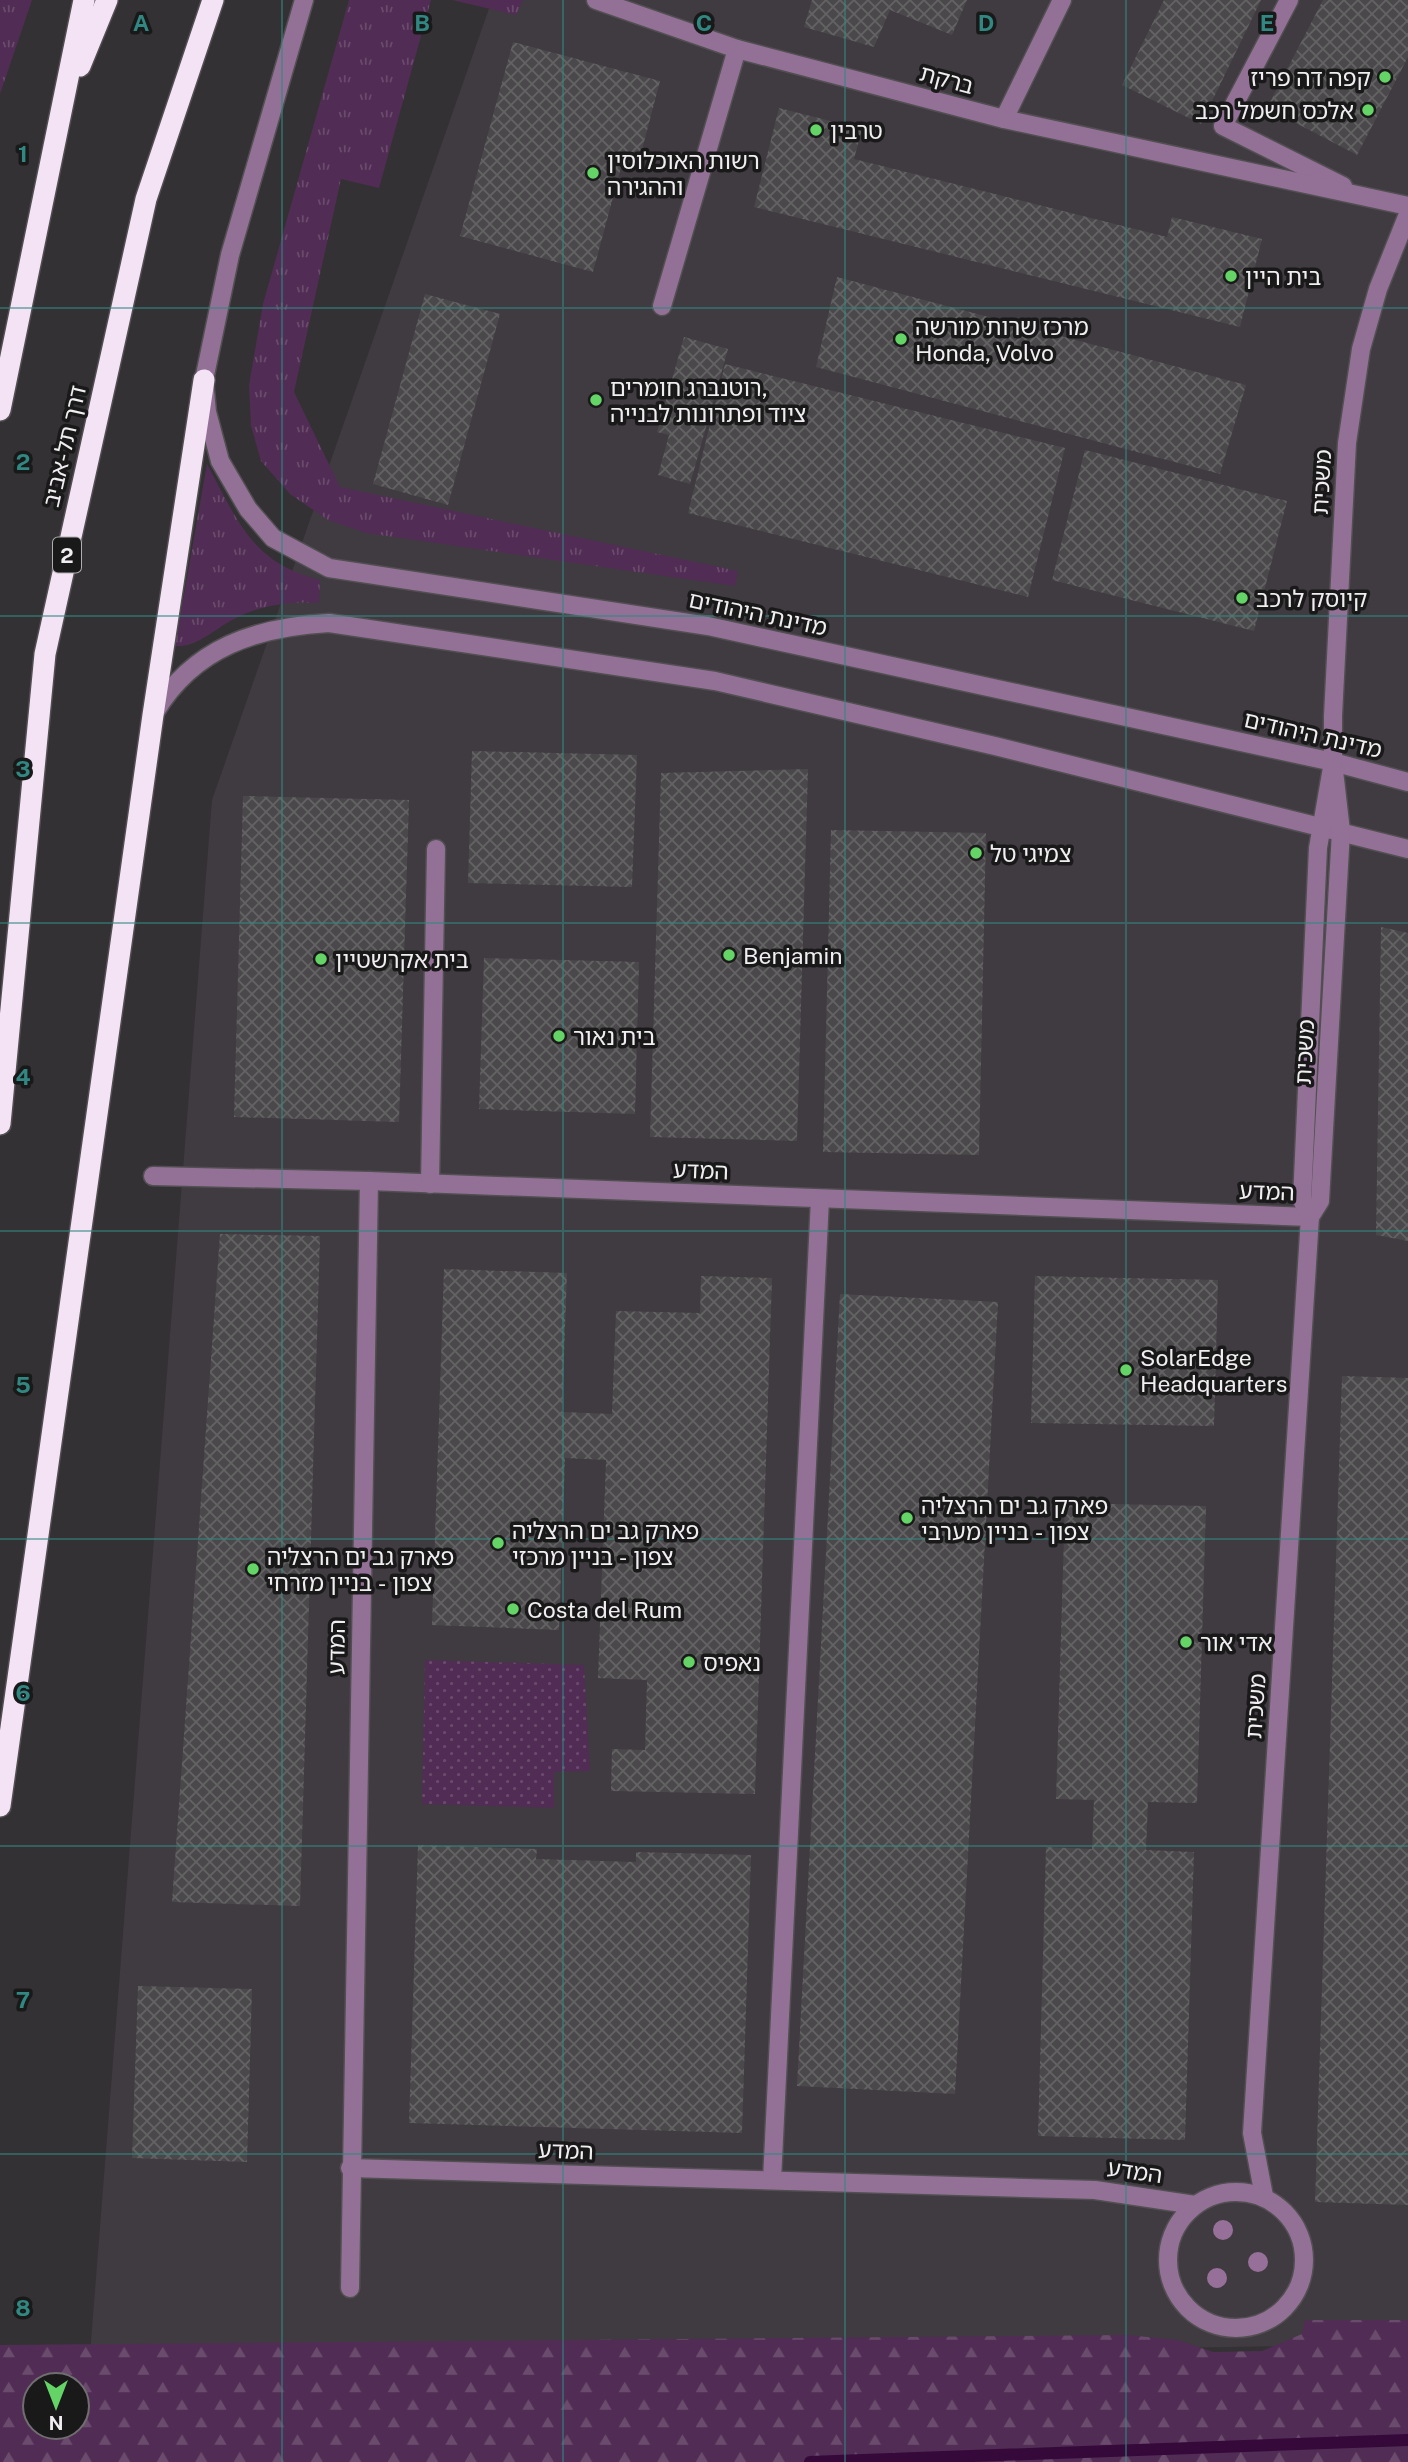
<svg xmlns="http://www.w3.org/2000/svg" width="1408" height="2462" viewBox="0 0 1408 2462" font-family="'Public Sans','Noto Sans Hebrew',sans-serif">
<defs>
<pattern id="grass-tufts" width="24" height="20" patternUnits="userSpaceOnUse" patternTransform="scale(1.75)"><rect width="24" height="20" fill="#512c54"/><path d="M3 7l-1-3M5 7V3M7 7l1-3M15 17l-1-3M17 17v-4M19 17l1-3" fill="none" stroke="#6a4b6d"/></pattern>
<pattern id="forest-firs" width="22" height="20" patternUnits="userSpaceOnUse" patternTransform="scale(1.75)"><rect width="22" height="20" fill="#512c54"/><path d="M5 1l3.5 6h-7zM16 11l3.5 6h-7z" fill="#6a4b6d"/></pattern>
<pattern id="park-dots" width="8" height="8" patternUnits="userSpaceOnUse" patternTransform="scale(1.75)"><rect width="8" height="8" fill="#512c54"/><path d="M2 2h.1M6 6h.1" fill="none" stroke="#6a4b6d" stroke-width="1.8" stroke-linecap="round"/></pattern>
<pattern id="building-cross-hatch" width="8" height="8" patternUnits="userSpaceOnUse" patternTransform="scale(1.75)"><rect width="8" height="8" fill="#4a484a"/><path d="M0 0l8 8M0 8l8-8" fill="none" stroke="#646364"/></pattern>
</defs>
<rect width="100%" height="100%" fill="#333133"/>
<!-- built -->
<polygon fill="#403a41" points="492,0 1408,0 1408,2344 89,2367 212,800"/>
<!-- grass -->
<g fill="url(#grass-tufts)">
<polygon points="0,0 32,0 0,94"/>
<polygon points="349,0 431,0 379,188 341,179 294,392 340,487 738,571 735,586 366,533 328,520 290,494 261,461 251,426 249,385 263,304"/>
<polygon points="452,0 523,0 516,15"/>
<path d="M 207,464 C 237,519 251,563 320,580 L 319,603 C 292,601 262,605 238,617 C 216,627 198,648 175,646 Z"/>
</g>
<!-- forest -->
<path fill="url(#forest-firs)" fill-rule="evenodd" d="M 1305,2320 L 1408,2320 L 1408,2462 L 0,2462 L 0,2345 L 1127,2335 L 1178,2340 L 1213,2352 L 1262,2351 L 1302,2334 ZM 35,2385 L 77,2385 L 77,2427 L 35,2427 Z"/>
<!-- park -->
<polygon fill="url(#park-dots)" points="425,1660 584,1665 590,1771 554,1772 554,1808 422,1804"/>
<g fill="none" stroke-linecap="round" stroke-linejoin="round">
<!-- stream -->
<polyline stroke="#35093a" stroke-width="12" points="810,2462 1408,2440"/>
</g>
<!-- building -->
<g fill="url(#building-cross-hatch)">
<polygon points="812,0 967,0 952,35 890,10 874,47 804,27"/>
<polygon points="1164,0 1261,0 1201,124 1122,85"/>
<polygon points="1323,0 1408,0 1408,57 1357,155 1267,108"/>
<polygon points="513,42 660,81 638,165 623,160 593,272 460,236"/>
<polygon points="779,108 862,129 854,159 1167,237 1172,217 1262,239 1240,327 754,207"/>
<polygon points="837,277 1246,385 1220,474 816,367"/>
<polygon points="425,294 500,314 448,505 373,484"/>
<polygon points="684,337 728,349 690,484 658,475 669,435 657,432"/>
<polygon points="725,364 1065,448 1028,597 688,513"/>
<polygon points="1085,450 1287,501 1254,631 1052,580"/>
<polygon points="472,751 637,755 632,887 468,883"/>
<polygon points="808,769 797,1141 650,1137 661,773"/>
<polygon points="243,796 409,800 399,1122 234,1117"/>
<polygon points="831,830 986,833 979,1155 823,1152"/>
<polygon points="1381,927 1408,933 1408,1241 1376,1235"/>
<polygon points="484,958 639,962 635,1114 479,1109"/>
<polygon points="220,1234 320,1236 300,1906 172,1902"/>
<polygon points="444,1269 567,1273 562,1412 612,1414 616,1311 700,1313 701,1276 772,1278 755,1794 611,1791 612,1749 645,1750 647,1680 598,1678 606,1460 565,1458 559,1630 432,1625"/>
<polygon points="1035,1276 1218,1280 1214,1426 1031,1423"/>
<polygon points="840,1294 998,1302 955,2094 797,2086"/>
<polygon points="1342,1376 1408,1378 1408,2205 1315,2202"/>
<polygon points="1065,1503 1206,1506 1197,1803 1148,1802 1146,1850 1194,1852 1185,2140 1038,2136 1046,1847 1092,1849 1094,1800 1056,1799"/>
<polygon points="418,1845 537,1849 536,1859 636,1862 636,1852 751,1855 742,2133 409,2123"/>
<polygon points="138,1986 252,1989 247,2162 132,2158"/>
</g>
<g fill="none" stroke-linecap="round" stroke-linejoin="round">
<defs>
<g id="minor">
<polyline points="304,0 230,255 204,380 207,412 220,461 248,509 273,538 329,568 708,626 1333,762 1408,782"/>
<polyline points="596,0 737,49"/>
<polyline points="1289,0 1223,126 1343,186"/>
<polyline points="1004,119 1062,0"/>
<polyline points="662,306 737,49 1004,119 1408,206"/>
<path d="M 155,712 C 194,647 257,627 329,623 L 715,681 L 995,746 L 1408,849"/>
<polyline points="153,1176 369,1181 1310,1217"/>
<polyline points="430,1184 436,849"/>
<polyline points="1310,1217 1320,1201 1341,831 1333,762 1333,716 1347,443 1361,349 1378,289 1408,214"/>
<polyline points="350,2168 1095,2190 1195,2205"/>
<polyline points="772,2180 820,1199"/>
<circle cx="1236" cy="2260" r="68"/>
<polyline points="1264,2196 1252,2133 1310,1217 1302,1200 1318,848 1333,762"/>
<polyline points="350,2288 369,1181"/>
</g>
<g id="highway">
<polyline points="80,66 107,0"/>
<polyline points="0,410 84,0"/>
<polyline points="0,1124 45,654 146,199 213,0"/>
<polyline points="0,1806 153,715 204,380"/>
</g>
</defs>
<!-- minor casing -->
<use href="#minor" stroke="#514f51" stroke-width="21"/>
<!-- highway casing -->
<use href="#highway" stroke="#514f51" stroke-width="24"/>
<!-- minor -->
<use href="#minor" stroke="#937096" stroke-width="18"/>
<!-- highway -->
<use href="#highway" stroke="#f4e2f5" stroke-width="21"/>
</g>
<!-- trees -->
<g fill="#97709a">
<circle cx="1223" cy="2230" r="10"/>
<circle cx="1258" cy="2262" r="10"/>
<circle cx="1217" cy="2278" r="10"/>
</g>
<!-- grid -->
<path fill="none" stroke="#318882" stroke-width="2" stroke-opacity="0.55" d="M 282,0 L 282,2462M 563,0 L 563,2462M 845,0 L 845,2462M 1126,0 L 1126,2462M 0,308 L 1408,308M 0,616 L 1408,616M 0,923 L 1408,923M 0,1231 L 1408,1231M 0,1539 L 1408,1539M 0,1846 L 1408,1846M 0,2154 L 1408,2154"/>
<!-- markers -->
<g fill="#65d467" stroke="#1a191a" stroke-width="2.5">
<circle cx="1385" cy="77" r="7"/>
<circle cx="1368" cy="110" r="7"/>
<circle cx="816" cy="130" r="7"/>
<circle cx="593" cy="173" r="7"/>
<circle cx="1231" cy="276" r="7"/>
<circle cx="901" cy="339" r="7"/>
<circle cx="596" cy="400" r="7"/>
<circle cx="1242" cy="598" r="7"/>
<circle cx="976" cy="853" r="7"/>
<circle cx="729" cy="955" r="7"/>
<circle cx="321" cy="959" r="7"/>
<circle cx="559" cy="1036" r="7"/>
<circle cx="1126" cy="1370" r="7"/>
<circle cx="907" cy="1518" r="7"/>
<circle cx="498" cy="1543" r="7"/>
<circle cx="253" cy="1569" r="7"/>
<circle cx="513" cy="1609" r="7"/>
<circle cx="1186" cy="1642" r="7"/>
<circle cx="689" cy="1662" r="7"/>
</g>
<g text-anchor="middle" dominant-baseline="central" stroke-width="7" stroke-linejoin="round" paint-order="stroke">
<!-- shield labels -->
<rect fill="#1a191a" stroke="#b0aeb0" stroke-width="2" x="53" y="537.5" width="28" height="35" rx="5"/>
<g font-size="21" font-weight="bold" fill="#f0eef0">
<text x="67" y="555">2</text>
</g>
<!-- poi labels -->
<g font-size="23" fill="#f0eef0" stroke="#1a191a" text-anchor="start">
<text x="1371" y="77" text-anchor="end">קפה דה פריז</text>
<text x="1354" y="110" text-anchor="end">אלכס חשמל רכב</text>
<text x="830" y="130">טרבין</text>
<text x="607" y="160">רשות האוכלוסין<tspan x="607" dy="26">וההגירה</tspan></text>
<text x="1245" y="276">בית היין</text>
<text x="915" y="326">מרכז שרות מורשה<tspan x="915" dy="26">Honda, Volvo</tspan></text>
<text x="610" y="387">רוטנברג חומרים,<tspan x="610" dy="26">ציוד ופתרונות לבנייה</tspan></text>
<text x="1256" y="598">קיוסק לרכב</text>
<text x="990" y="853">צמיגי טל</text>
<text x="743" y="955">Benjamin</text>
<text x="335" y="959">בית אקרשטיין</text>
<text x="573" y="1036">בית נאור</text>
<text x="1140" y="1357">SolarEdge<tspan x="1140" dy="26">Headquarters</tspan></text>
<text x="921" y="1505">פארק גב ים הרצליה<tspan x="921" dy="26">צפון - בניין מערבי</tspan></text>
<text x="512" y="1530">פארק גב ים הרצליה<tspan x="512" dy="26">צפון - בניין מרכזי</tspan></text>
<text x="267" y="1556">פארק גב ים הרצליה<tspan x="267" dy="26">צפון - בניין מזרחי</tspan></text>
<text x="527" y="1609">Costa del Rum</text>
<text x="1200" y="1642">אדי אור</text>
<text x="703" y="1662">נאפיס</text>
</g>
<!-- street labels -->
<g font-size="23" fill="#f0eef0" stroke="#1a191a">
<text transform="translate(947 79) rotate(15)">ברקת</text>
<text transform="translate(64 446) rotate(-77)">דרך תל-אביב</text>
<text transform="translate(1321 482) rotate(-87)">משכית</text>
<text transform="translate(758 613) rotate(12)">מדינת היהודים</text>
<text transform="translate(1313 734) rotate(13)">מדינת היהודים</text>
<text transform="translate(1304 1052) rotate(-87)">משכית</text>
<text transform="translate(701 1170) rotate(2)">המדע</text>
<text transform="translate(1267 1191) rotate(2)">המדע</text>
<text transform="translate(336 1647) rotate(-89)">המדע</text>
<text transform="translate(1255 1706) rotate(-86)">משכית</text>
<text transform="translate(566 2150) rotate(2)">המדע</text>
<text transform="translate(1135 2171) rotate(8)">המדע</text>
</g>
</g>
<g font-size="23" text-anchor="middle" font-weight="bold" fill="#318882" stroke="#1a191a" stroke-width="7" stroke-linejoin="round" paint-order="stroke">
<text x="141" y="31">A</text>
<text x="422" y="31">B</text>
<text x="704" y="31">C</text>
<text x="986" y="31">D</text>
<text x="1267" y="31">E</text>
<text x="23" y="162">1</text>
<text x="23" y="470">2</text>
<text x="23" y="777">3</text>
<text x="23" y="1085">4</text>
<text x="23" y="1393">5</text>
<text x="23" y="1701">6</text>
<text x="23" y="2008">7</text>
<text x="23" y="2316">8</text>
</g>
<!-- north arrow -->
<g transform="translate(56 2406) rotate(180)"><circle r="33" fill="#1a191a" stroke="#706e70" stroke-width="2"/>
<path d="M0-5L12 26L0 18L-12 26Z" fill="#65d467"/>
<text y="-10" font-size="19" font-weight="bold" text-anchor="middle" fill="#f0eef0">N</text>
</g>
</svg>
